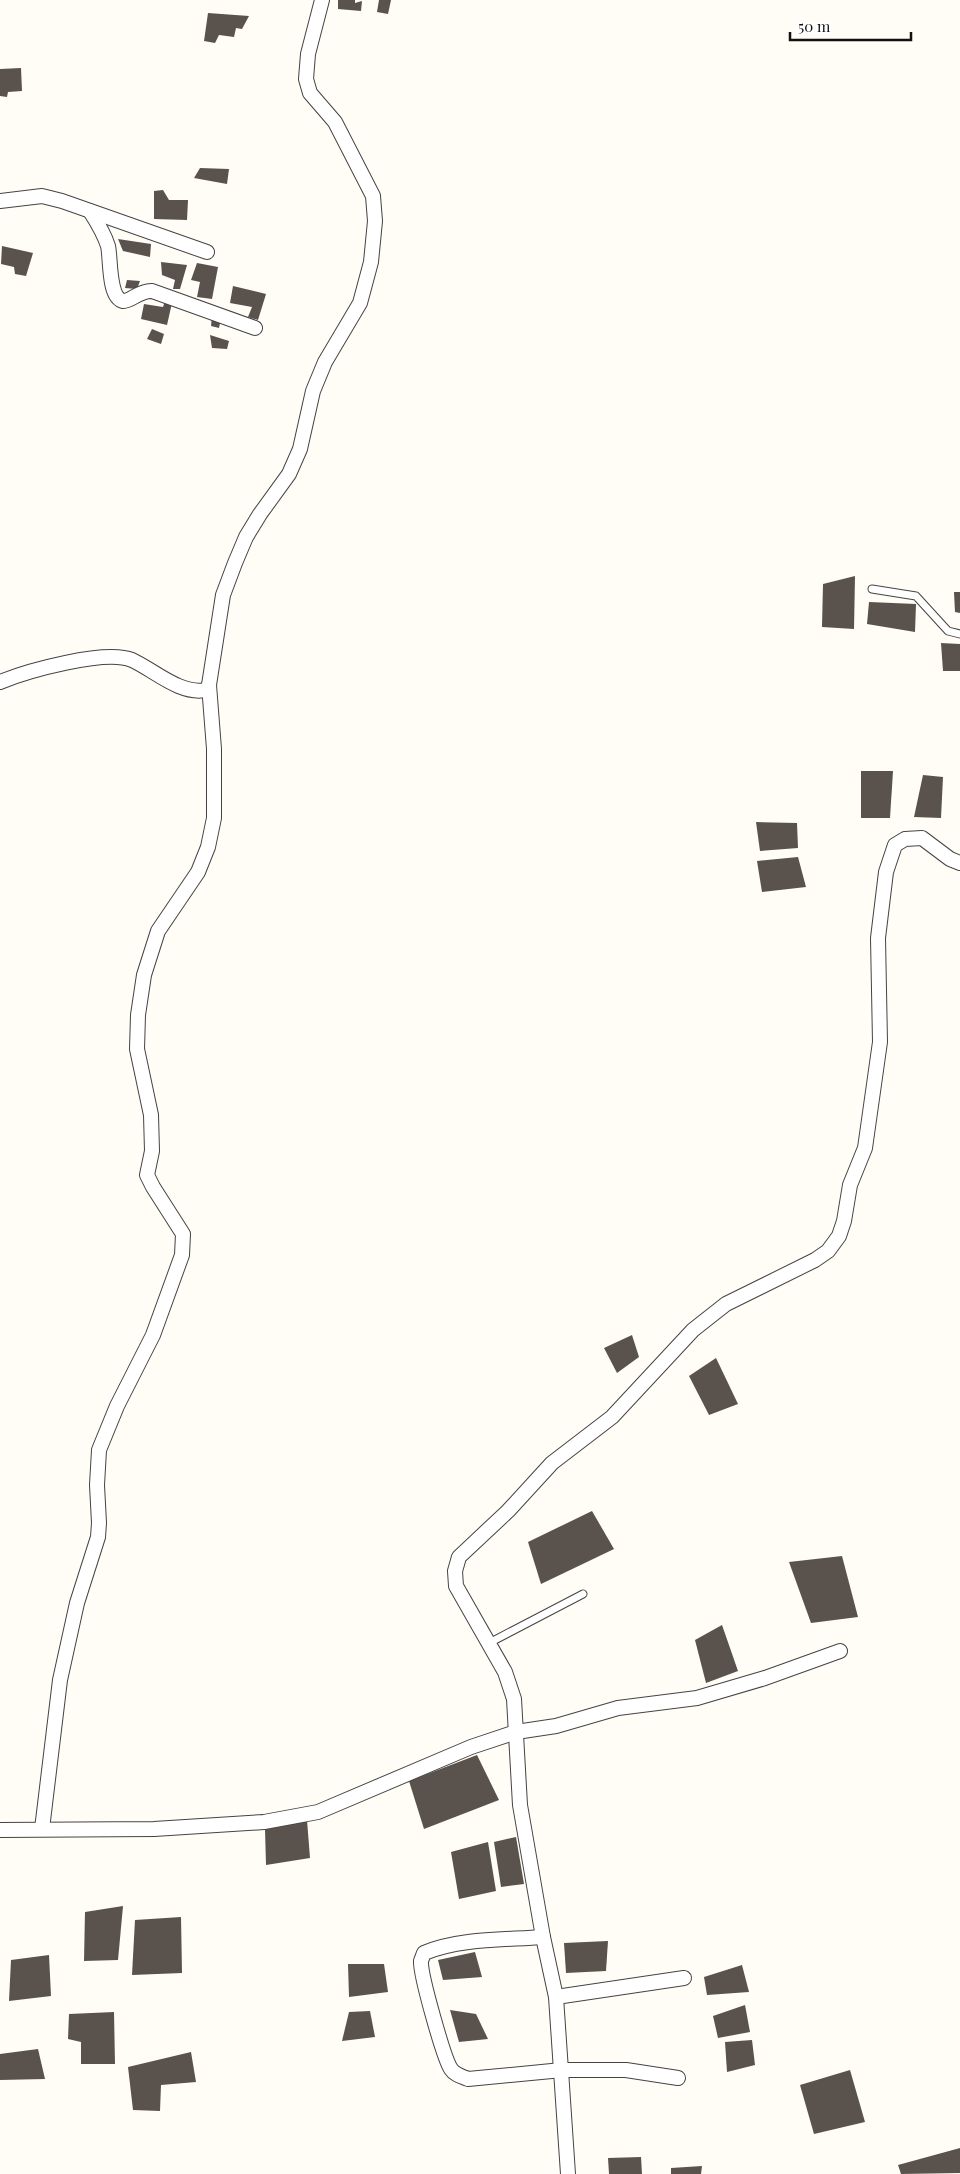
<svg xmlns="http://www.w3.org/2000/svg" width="960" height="2174" viewBox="0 0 960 2174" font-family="'Playfair Display',serif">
<rect width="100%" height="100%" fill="#fffdf5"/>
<!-- building -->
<g fill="#5a524d">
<polygon points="338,0 355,0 355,3 362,1 361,11 338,9"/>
<polygon points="379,0 391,0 388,14 377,12"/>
<polygon points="208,13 249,16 242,29 236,28 234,37 219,35 215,43 204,41"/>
<polygon points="21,68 22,91 8,92 7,97 0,96 0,69"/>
<polygon points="200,168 229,169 227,184 194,178"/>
<polygon points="163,190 169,200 188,200 187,220 154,219 154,191"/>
<polygon points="118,239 151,244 150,257 123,251"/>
<polygon points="2,246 33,253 26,276 15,274 14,267 1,264"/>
<polygon points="161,262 187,265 180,289 173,289 175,280 162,275"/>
<polygon points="197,263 218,267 212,299 197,297 200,282 191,280"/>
<polygon points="127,280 140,281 137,289 125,288"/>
<polygon points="233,286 266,294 258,320 248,317 252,307 230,303"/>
<polygon points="165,301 172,303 167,325 141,319 144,304 163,307"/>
<polygon points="212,316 221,318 219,328 211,326"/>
<polygon points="152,329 164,334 161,344 147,339"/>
<polygon points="210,335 229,341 227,349 212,348"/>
<polygon points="855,576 854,629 822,627 823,584"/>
<polygon points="954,592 960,592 960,613 955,612"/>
<polygon points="869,602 916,604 915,632 867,624"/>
<polygon points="941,643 960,644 960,671 943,671"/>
<polygon points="861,771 893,771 890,818 861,818"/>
<polygon points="923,775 943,777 941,818 914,817"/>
<polygon points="756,822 797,823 798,848 760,851"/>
<polygon points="798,857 806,887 762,892 757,861"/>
<polygon points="632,1335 639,1357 617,1373 604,1348"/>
<polygon points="716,1358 738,1404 709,1415 689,1376"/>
<polygon points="592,1511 614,1549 541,1584 528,1542"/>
<polygon points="842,1556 858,1617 811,1623 789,1562"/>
<polygon points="722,1625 738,1671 706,1683 695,1640"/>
<polygon points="477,1755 499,1800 424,1829 409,1781"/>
<polygon points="307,1820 310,1858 266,1865 265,1829"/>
<polygon points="516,1837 524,1884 501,1887 494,1842"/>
<polygon points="488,1842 496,1891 459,1899 451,1852"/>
<polygon points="123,1906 118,1960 84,1961 85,1912"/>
<polygon points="181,1917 182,1973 132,1975 135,1920"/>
<polygon points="608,1941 606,1971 566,1973 564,1943"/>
<polygon points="475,1952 482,1977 443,1980 438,1960"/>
<polygon points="49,1955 51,1996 9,2001 11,1960"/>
<polygon points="348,1964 384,1964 388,1992 349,1997"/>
<polygon points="742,1965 749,1992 707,1995 704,1977"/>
<polygon points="745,2005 750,2032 718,2038 713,2016"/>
<polygon points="450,2010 476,2014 488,2039 459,2042"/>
<polygon points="370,2011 375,2037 342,2041 349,2012"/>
<polygon points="114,2012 115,2064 81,2064 81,2042 68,2039 69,2014"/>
<polygon points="752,2040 755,2065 727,2072 725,2042"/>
<polygon points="38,2049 45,2079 0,2080 0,2054"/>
<polygon points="191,2052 196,2082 161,2085 160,2111 133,2110 128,2067"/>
<polygon points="850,2070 865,2122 814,2134 800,2085"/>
<polygon points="960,2148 960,2173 901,2174 898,2165"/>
<polygon points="641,2157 642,2174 609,2174 608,2158"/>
<polygon points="702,2166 701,2174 671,2174 671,2168"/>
</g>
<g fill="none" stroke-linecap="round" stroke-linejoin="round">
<defs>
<g id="service">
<polyline points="872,589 916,596 948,631 960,634"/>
<polyline points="489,1643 583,1594"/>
</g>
<g id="minor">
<polyline points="0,201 42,196 62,201 207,252"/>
<path d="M 90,211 C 97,222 104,233 108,246 C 111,259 108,297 123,301 C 130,302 140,290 152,291 L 255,328"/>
<path d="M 0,682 C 27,671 105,649 132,660 C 154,670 180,695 206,690 L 209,685 L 223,595 L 235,563 L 246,537 L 260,514 L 289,474 L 300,449 L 313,391 L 325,362 L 360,303 L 371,262 L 375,221 L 373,196 L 335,122 L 310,93 L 306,79 L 308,54 L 322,0"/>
<polyline points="42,1829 60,1680 77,1603 98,1537 99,1523 97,1485 99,1450 117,1406 153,1335 182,1255 183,1234 153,1187 147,1175 152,1151 151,1115 137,1049 138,1015 144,975 158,931 198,872 208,847 214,818 214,749 209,685"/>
<polyline points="0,1830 154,1829 264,1822 318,1812 471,1747 516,1732 556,1726 618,1708 697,1698 765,1678 840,1651"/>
<path d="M 543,1937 C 505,1940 460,1938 424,1953 C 423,1956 422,1958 421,1961 C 420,1974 444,2059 451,2069 C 455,2075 461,2076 468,2079 L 562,2070 L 626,2070 L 678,2078"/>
<polyline points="556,1997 684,1978"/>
<polyline points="568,2174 556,1997 543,1937 520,1805 514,1699 505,1672 456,1586 455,1571 459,1557 508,1511 552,1463 612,1417 693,1330 726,1304 815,1260 828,1251 839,1236 844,1221 850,1185 865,1148 880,1042 878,938 886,872 895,845 905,839 922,838 950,859 960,863"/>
</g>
</defs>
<!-- service casing -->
<use href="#service" stroke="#444" stroke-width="9"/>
<!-- minor casing -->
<use href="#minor" stroke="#444" stroke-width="16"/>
<!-- service -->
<use href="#service" stroke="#fff" stroke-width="7"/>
<!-- minor -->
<use href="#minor" stroke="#fff" stroke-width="14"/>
</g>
<!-- scale -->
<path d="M790 32v8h121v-8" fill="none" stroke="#111111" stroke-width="2.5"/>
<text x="798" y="32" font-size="15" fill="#111111" stroke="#ffffff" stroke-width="4" paint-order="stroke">50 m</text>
</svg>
